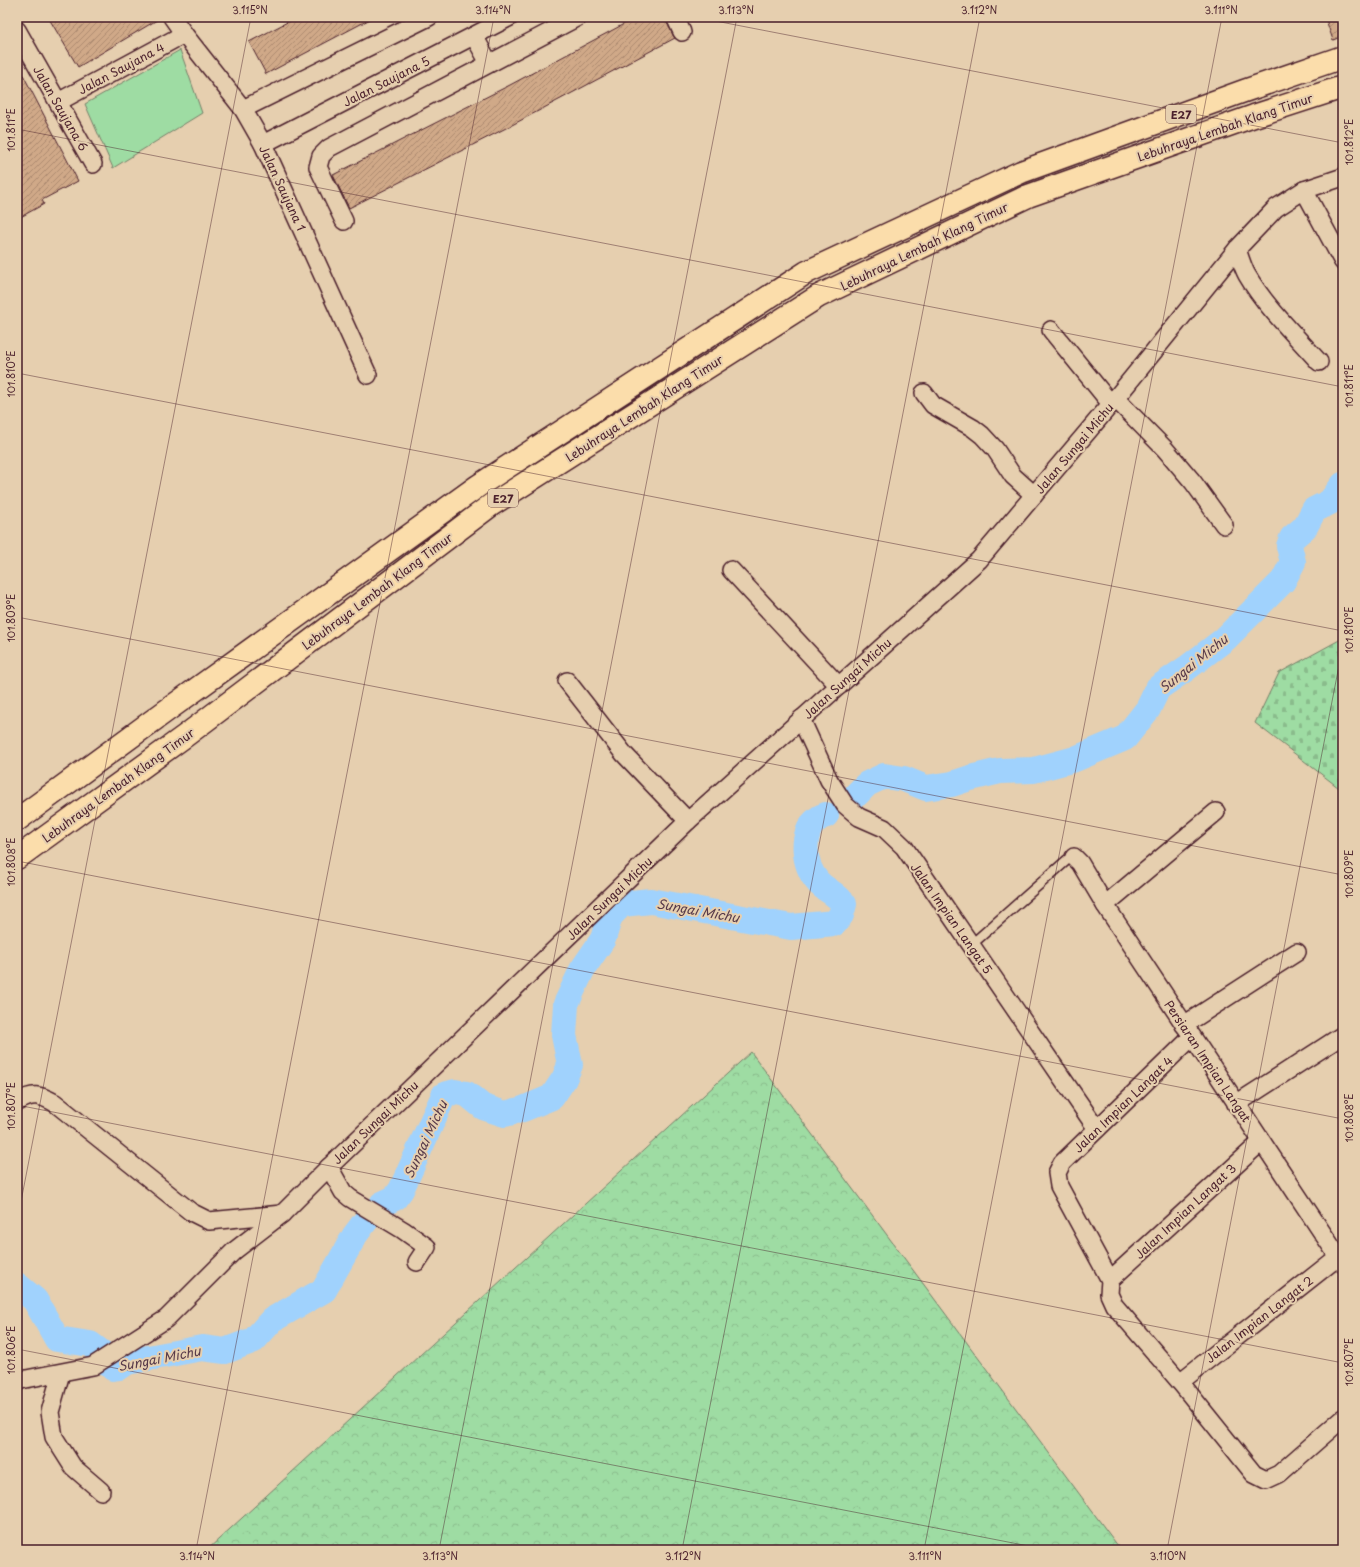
<svg xmlns="http://www.w3.org/2000/svg" width="1360" height="1567" viewBox="0 0 1360 1567" font-family="'Playpen Sans',sans-serif">
<defs>
<pattern id="forest-crowns" width="20" height="18" patternUnits="userSpaceOnUse"><rect width="20" height="18" fill="#9edca3"/><path d="M2 6a3 3 0 1 1 6 0M12 15a3 3 0 1 1 6 0" fill="none" stroke="#8abc8c"/></pattern>
<pattern id="cemetery-stones" width="16" height="16" patternUnits="userSpaceOnUse"><rect width="16" height="16" fill="#9edca3"/><path d="M2 7V4a2 2 0 0 1 4 0v3zM10 15v-3a2 2 0 0 1 4 0v3z" fill="#8abc8c"/></pattern>
<pattern id="building-hatch" width="6" height="6" patternUnits="userSpaceOnUse"><rect width="6" height="6" fill="#d0a988"/><path d="M-1 1l2-2M0 6l6-6M5 7l2-2" fill="none" stroke="#ab896f"/></pattern>
</defs>
<rect width="100%" height="100%" fill="#e6cfaf"/>
<filter id="ink" filterUnits="userSpaceOnUse"><feTurbulence type="fractalNoise" baseFrequency=".025" numOctaves="2"/><feDisplacementMap in="SourceGraphic" scale="8" xChannelSelector="R" yChannelSelector="G"/><feConvolveMatrix kernelMatrix="1 2 1 2 8 2 1 2 1" color-interpolation-filters="sRGB"/></filter>
<g filter="url(#ink)">
<!-- forest -->
<polygon fill="url(#forest-crowns)" stroke="#747e67" points="751,1052 1121,1550 207,1550"/>
<!-- cemetery -->
<polygon fill="url(#cemetery-stones)" stroke="#747e67" points="1343,638 1343,791 1255,723 1279,673"/>
<!-- park -->
<polygon fill="#9edca3" stroke="#747e67" points="180,50 202,113 113,168 85,104"/>
<g fill="none" stroke-linecap="round" stroke-linejoin="round">
<!-- river -->
<g stroke="#a0d2fd" stroke-width="26">
<polyline points="857,794 867,784 884,776 904,779 926,788 952,784 970,778 1000,771 1034,770 1075,759 1125,738 1148,709 1158,688 1187,668 1225,639 1283,581 1293,562 1289,546 1292,538 1305,527 1314,510 1330,502 1343,485"/>
<path d="M 382,1204 L 395,1198 L 401,1190 L 444,1095 L 455,1092 L 467,1094 L 483,1107 L 505,1114 L 523,1109 L 552,1097 L 564,1079 L 570,1065 L 564,1035 L 566,1004 L 582,970 L 603,939 L 610,916 L 622,904 L 651,901 L 791,927 L 835,923 L 841,915 L 844,904 C 835,892 826,891 818,882 C 804,867 799,832 818,819 C 820,817 824,816 826,815"/>
<polyline points="17,1285 35,1300 57,1339 90,1344 102,1353"/>
<polyline points="109,1364 113,1368 120,1367 127,1362 202,1348 225,1351 254,1340 272,1320 324,1290 355,1235 367,1219"/>
</g>
</g>
<!-- building -->
<g fill="url(#building-hatch)" stroke="#4a1f2b">
<polygon points="48,17 162,17 78,67"/>
<polygon points="297,17 374,17 266,74 249,42"/>
<polygon points="637,17 664,17 675,38 512,125 349,208 333,175 510,85"/>
<polygon points="1335,17 1343,17 1343,36 1333,40 1326,20"/>
<polygon points="17,63 78,181 42,200 44,204 17,219"/>
</g>
<g fill="none" stroke-linecap="round" stroke-linejoin="round">
<defs>
<polyline id="service" points="971,945 1067,860 1074,857"/>
<g id="minor">
<polyline points="172,17 184,34 243,109 263,144 368,375"/>
<polyline points="675,17 682,32"/>
<polyline points="17,30 93,164"/>
<polyline points="474,36 489,63"/>
<polyline points="58,102 184,34"/>
<polyline points="243,109 429,17"/>
<polyline points="263,144 510,17"/>
<polyline points="1304,190 1343,262"/>
<polyline points="344,221 318,167 321,156 329,148 578,17"/>
<path d="M 1237,249 C 1240,258 1243,268 1247,275 C 1265,306 1295,335 1319,362"/>
<polyline points="1051,330 1111,404"/>
<polyline points="924,393 933,405 973,428 982,435 995,449 1013,476 1034,495"/>
<polyline points="1115,398 1165,449 1193,482 1224,525"/>
<polyline points="731,570 839,686"/>
<polyline points="567,681 624,754 688,821"/>
<polyline points="801,719 829,780 845,805 859,817 884,828 904,847 1097,1129"/>
<polyline points="1074,857 1080,863 1105,905 1343,1264"/>
<polyline points="1105,905 1216,812"/>
<polyline points="1184,1025 1297,952"/>
<polyline points="1192,1037 1062,1163 1057,1173 1059,1186 1110,1280 1109,1294 1114,1305 1180,1382 1254,1474 1266,1480 1279,1474 1343,1418"/>
<path d="M 17,1102 C 33,1093 39,1094 55,1103 L 191,1212 L 209,1221 L 282,1214"/>
<polyline points="1236,1104 1343,1035"/>
<polyline points="329,1167 343,1192 350,1198 403,1230 427,1247 417,1262"/>
<polyline points="1110,1280 1261,1142"/>
<polyline points="61,1373 50,1412 54,1437 73,1467 101,1491"/>
<polyline points="17,1382 21,1380 93,1366 166,1319 234,1251 282,1214 329,1167 688,821 979,560 1111,404 1237,249 1276,208 1304,190 1343,177"/>
<polyline points="1180,1382 1338,1257"/>
</g>
<g id="motorway">
<polyline points="17,820 166,711 478,486 807,272 1021,172 1244,91 1343,57"/>
<polyline points="17,858 185,736 491,505 819,296 1028,196 1254,116 1343,87"/>
</g>
</defs>
<!-- service casing -->
<use href="#service" stroke="#4a1f2b" stroke-width="12"/>
<!-- minor casing -->
<use href="#minor" stroke="#4a1f2b" stroke-width="20"/>
<!-- motorway casing -->
<use href="#motorway" stroke="#4a1f2b" stroke-width="25"/>
<!-- service -->
<use href="#service" stroke="#e6cfaf" stroke-width="9"/>
<!-- minor -->
<use href="#minor" stroke="#e6cfaf" stroke-width="17"/>
<!-- motorway -->
<use href="#motorway" stroke="#fbddab" stroke-width="22"/>
</g>
</g>
<!-- ticks -->
<path fill="none" stroke="#4a1f2b" stroke-width="1" stroke-opacity="0.45" d="M 695,17 L 1343,143M 17,129 L 1343,387M 17,373 L 1343,631M 17,617 L 1343,875M 17,861 L 1343,1119M 17,1105 L 1343,1363M 17,1222 L 251,17M 17,1349 L 1049,1550M 196,1550 L 494,17M 439,1550 L 737,17M 682,1550 L 980,17M 924,1550 L 1222,17M 1167,1550 L 1343,645"/>
<g text-anchor="middle" dominant-baseline="central" stroke-width="4" stroke-linejoin="round" paint-order="stroke">
<!-- shield labels -->
<g fill="#e6cfaf" stroke="#795453" stroke-width="1">
<rect x="1166" y="105" width="30" height="18" rx="3"/>
<rect x="488" y="489" width="30" height="18" rx="3"/>
</g>
<g font-size="11" font-weight="bold" fill="#4a1f2b">
<text x="1181" y="114">E27</text>
<text x="503" y="498">E27</text>
</g>
<!-- street labels -->
<g font-size="12" fill="#4a1f2b" stroke="#e6cfaf">
<text transform="translate(121 68) rotate(-28)">Jalan Saujana 4</text>
<text transform="translate(386 81) rotate(-27)">Jalan Saujana 5</text>
<text transform="translate(61 108) rotate(60)">Jalan Saujana 6</text>
<text transform="translate(1225 127) rotate(-19)">Lebuhraya Lembah Klang Timur</text>
<text transform="translate(283 188) rotate(65)">Jalan Saujana 1</text>
<text transform="translate(924 246) rotate(-26)">Lebuhraya Lembah Klang Timur</text>
<text transform="translate(644 408) rotate(-33)">Lebuhraya Lembah Klang Timur</text>
<text transform="translate(1074 448) rotate(-50)">Jalan Sungai Michu</text>
<text transform="translate(377 591) rotate(-37)">Lebuhraya Lembah Klang Timur</text>
<text transform="translate(847 678) rotate(-42)">Jalan Sungai Michu</text>
<text transform="translate(118 785) rotate(-36)">Lebuhraya Lembah Klang Timur</text>
<text transform="translate(609 898) rotate(-44)">Jalan Sungai Michu</text>
<text transform="translate(952 918) rotate(55)">Jalan Impian Langat 5</text>
<text transform="translate(1208 1061) rotate(56)">Persiaran Impian Langat</text>
<text transform="translate(1123 1104) rotate(-44)">Jalan Impian Langat 4</text>
<text transform="translate(375 1122) rotate(-44)">Jalan Sungai Michu</text>
<text transform="translate(1185 1211) rotate(-43)">Jalan Impian Langat 3</text>
<text transform="translate(1259 1319) rotate(-38)">Jalan Impian Langat 2</text>
</g>
<!-- water labels -->
<g font-size="13" font-style="italic" fill="#573a4a" stroke="#e6cfaf">
<text transform="translate(1193 663) rotate(-39)">Sungai Michu</text>
<text transform="translate(698 910) rotate(10)">Sungai Michu</text>
<text transform="translate(425 1139) rotate(-65)">Sungai Michu</text>
<text transform="translate(159 1358) rotate(-11)">Sungai Michu</text>
</g>
</g>
<!-- margin -->
<rect width="1360" height="1567" fill="none" stroke="#e6cfaf" stroke-width="44"/>
<rect x="22" y="22" width="1316" height="1523" fill="none" stroke="#4a1f2b" stroke-width="1.5"/>
<g font-size="10" text-anchor="middle" fill="#4a1f2b">
<text x="250" y="14">3.115°N</text>
<text x="493" y="14">3.114°N</text>
<text x="736" y="14">3.113°N</text>
<text x="979" y="14">3.112°N</text>
<text x="1221" y="14">3.111°N</text>
<text transform="translate(11 130) rotate(-90)" y="4">101.811°E</text>
<text transform="translate(1349 142) rotate(-90)" y="4">101.812°E</text>
<text transform="translate(11 374) rotate(-90)" y="4">101.810°E</text>
<text transform="translate(1349 386) rotate(-90)" y="4">101.811°E</text>
<text transform="translate(11 618) rotate(-90)" y="4">101.809°E</text>
<text transform="translate(1349 630) rotate(-90)" y="4">101.810°E</text>
<text transform="translate(11 862) rotate(-90)" y="4">101.808°E</text>
<text transform="translate(1349 874) rotate(-90)" y="4">101.809°E</text>
<text transform="translate(11 1106) rotate(-90)" y="4">101.807°E</text>
<text transform="translate(1349 1118) rotate(-90)" y="4">101.808°E</text>
<text transform="translate(11 1350) rotate(-90)" y="4">101.806°E</text>
<text transform="translate(1349 1362) rotate(-90)" y="4">101.807°E</text>
<text x="197" y="1560">3.114°N</text>
<text x="440" y="1560">3.113°N</text>
<text x="683" y="1560">3.112°N</text>
<text x="925" y="1560">3.111°N</text>
<text x="1168" y="1560">3.110°N</text>
</g>
</svg>
